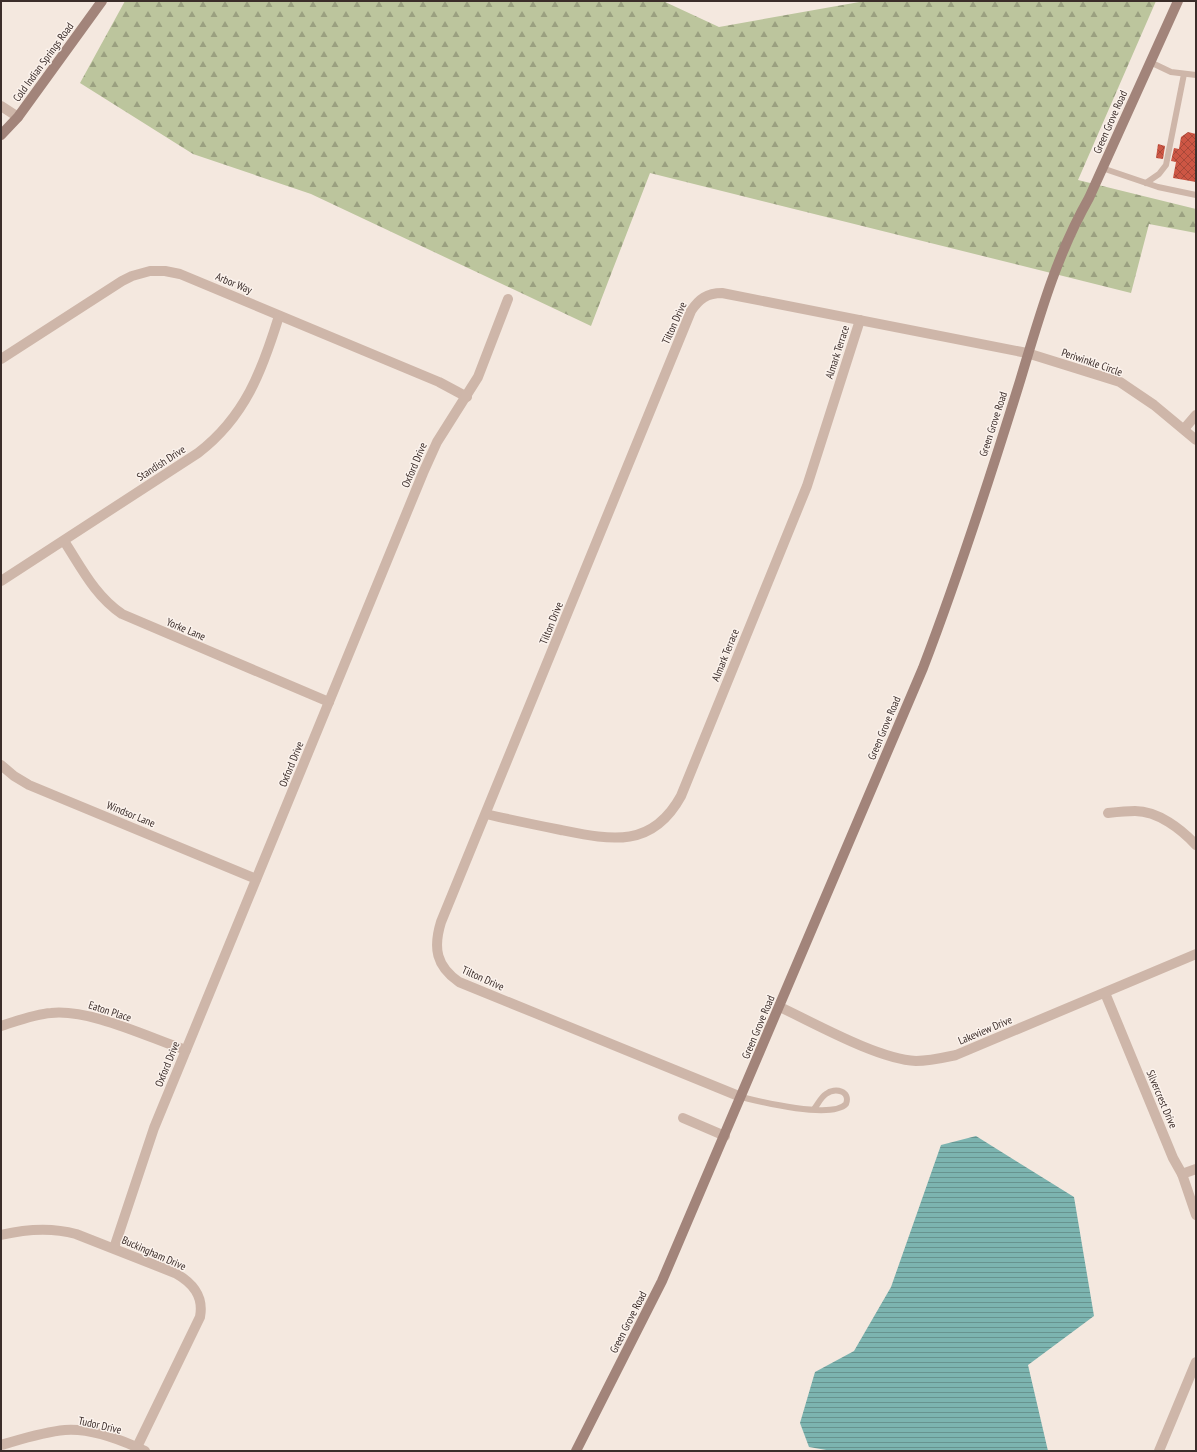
<svg xmlns="http://www.w3.org/2000/svg" width="1197" height="1452" viewBox="0 0 1197 1452" font-family="'PT Sans Narrow',sans-serif">
<defs>
<pattern id="forest-firs" width="22" height="20" patternUnits="userSpaceOnUse"><rect width="22" height="20" fill="#bcc59d"/><path d="M5 1l3.5 6h-7zM16 11l3.5 6h-7z" fill="#9aa080"/></pattern>
<pattern id="water-rules" width="6" height="5" patternUnits="userSpaceOnUse"><rect width="6" height="5" fill="#7cb4b0"/><path d="M0 2.5h6" fill="none" stroke="#67938f"/></pattern>
<pattern id="building-cross-hatch" width="8" height="8" patternUnits="userSpaceOnUse"><rect width="8" height="8" fill="#cd5644"/><path d="M0 0l8 8M0 8l8-8" fill="none" stroke="#a84839"/></pattern>
</defs>
<rect width="100%" height="100%" fill="#f4e8df"/>
<!-- forest -->
<polygon fill="url(#forest-firs)" points="125,1 663,1 719,27 865,1 1156,1 1078,180 1196,209 1196,233 1149,224 1131,293 650,173 591,326 311,194 193,154 80,83"/>
<!-- water -->
<polygon fill="url(#water-rules)" points="976,1136 1074,1197 1094,1316 1028,1365 1048,1451 832,1451 809,1447 800,1423 815,1372 854,1351 891,1287 941,1145"/>
<!-- building -->
<g fill="url(#building-cross-hatch)">
<polygon points="1188,132 1196,134 1196,182 1173,178 1176,162 1171,161 1174,148 1179,149 1181,137"/>
<polygon points="1158,144 1165,146 1163,159 1156,158"/>
</g>
<g fill="none" stroke-linecap="round" stroke-linejoin="round">
<!-- lane -->
<g stroke="#ceb6a9" stroke-width="6">
<polyline points="1150,62 1171,72 1196,75"/>
<polyline points="1102,168 1158,187 1196,195"/>
<polyline points="1146,183 1159,174 1166,165 1184,74"/>
<path d="M 741,1097 C 761,1102 832,1119 846,1104 C 851,1091 835,1087 826,1094 C 821,1097 818,1104 814,1109"/>
</g>
<!-- street -->
<g stroke="#ceb6a9" stroke-width="10">
<polyline points="1,106 18,117"/>
<polyline points="1,359 122,281 132,276 150,271 165,271 180,274 439,382 467,397"/>
<polyline points="1184,429 1196,415"/>
<path d="M 64,541 C 81,567 95,596 122,614 L 329,702"/>
<path d="M 1,581 L 198,453 C 245,417 262,371 279,316"/>
<polyline points="1,765 14,776 29,785 256,879"/>
<path d="M 1108,813 C 1117,812 1126,811 1135,811 C 1158,811 1181,829 1196,845"/>
<path d="M 486,814 C 511,820 536,825 561,830 C 611,840 652,849 681,796 L 807,486 L 860,320"/>
<polyline points="1105,993 1173,1158 1182,1174 1196,1215"/>
<path d="M 780,1007 C 816,1024 878,1059 916,1061 C 930,1061 942,1058 956,1055 L 1196,954"/>
<path d="M 1,1026 C 17,1021 35,1014 51,1013 C 91,1009 147,1037 186,1050"/>
<path d="M 741,1097 L 459,982 C 436,966 433,948 441,922 L 691,311 C 699,299 707,293 722,293 L 1027,353 L 1120,382 L 1154,405 L 1196,440"/>
<polyline points="683,1118 725,1136"/>
<polyline points="1182,1174 1196,1169"/>
<path d="M 1,1235 C 26,1229 51,1227 76,1234 L 175,1273 C 193,1283 204,1296 200,1317 L 137,1447"/>
<polyline points="114,1248 154,1128 423,473 437,442 478,377 508,299"/>
<path d="M 1,1445 C 22,1439 43,1432 65,1430 C 91,1428 122,1440 145,1451"/>
<polyline points="1159,1451 1196,1362"/>
</g>
<!-- secondary -->
<g stroke="#a2847a" stroke-width="10">
<polyline points="1,135 18,117 102,1"/>
<path d="M 576,1451 L 662,1281 L 923,668 C 959,574 990,478 1020,381 C 1039,318 1056,256 1089,198 L 1178,1"/>
</g>
</g>
<g text-anchor="middle" dominant-baseline="central" stroke-width="3" stroke-linejoin="round" paint-order="stroke">
<!-- street labels -->
<g font-size="11" fill="#3b2d2a" stroke="#fbf2ec">
<text transform="translate(43 62) rotate(-54)">Cold Indian Springs Road</text>
<text transform="translate(1110 122) rotate(-66)">Green Grove Road</text>
<text transform="translate(234 283) rotate(23)">Arbor Way</text>
<text transform="translate(674 323) rotate(-66)">Tilton Drive</text>
<text transform="translate(837 352) rotate(-72)">Almark Terrace</text>
<text transform="translate(1092 362) rotate(19)">Periwinkle Circle</text>
<text transform="translate(993 424) rotate(-72)">Green Grove Road</text>
<text transform="translate(161 463) rotate(-33)">Standish Drive</text>
<text transform="translate(414 465) rotate(-67)">Oxford Drive</text>
<text transform="translate(551 623) rotate(-68)">Tilton Drive</text>
<text transform="translate(186 629) rotate(23)">Yorke Lane</text>
<text transform="translate(725 655) rotate(-68)">Almark Terrace</text>
<text transform="translate(884 728) rotate(-67)">Green Grove Road</text>
<text transform="translate(291 764) rotate(-68)">Oxford Drive</text>
<text transform="translate(131 814) rotate(22)">Windsor Lane</text>
<text transform="translate(483 978) rotate(24)">Tilton Drive</text>
<text transform="translate(110 1011) rotate(18)">Eaton Place</text>
<text transform="translate(758 1027) rotate(-67)">Green Grove Road</text>
<text transform="translate(985 1030) rotate(-23)">Lakeview Drive</text>
<text transform="translate(167 1064) rotate(-68)">Oxford Drive</text>
<text transform="translate(1162 1099) rotate(67)">Silvercrest Drive</text>
<text transform="translate(154 1253) rotate(24)">Buckingham Drive</text>
<text transform="translate(628 1322) rotate(-63)">Green Grove Road</text>
<text transform="translate(100 1425) rotate(13)">Tudor Drive</text>
</g>
</g>
<!-- border -->
<rect width="1197" height="1452" fill="none" stroke="#3b2d2a" stroke-width="4"/>
</svg>
